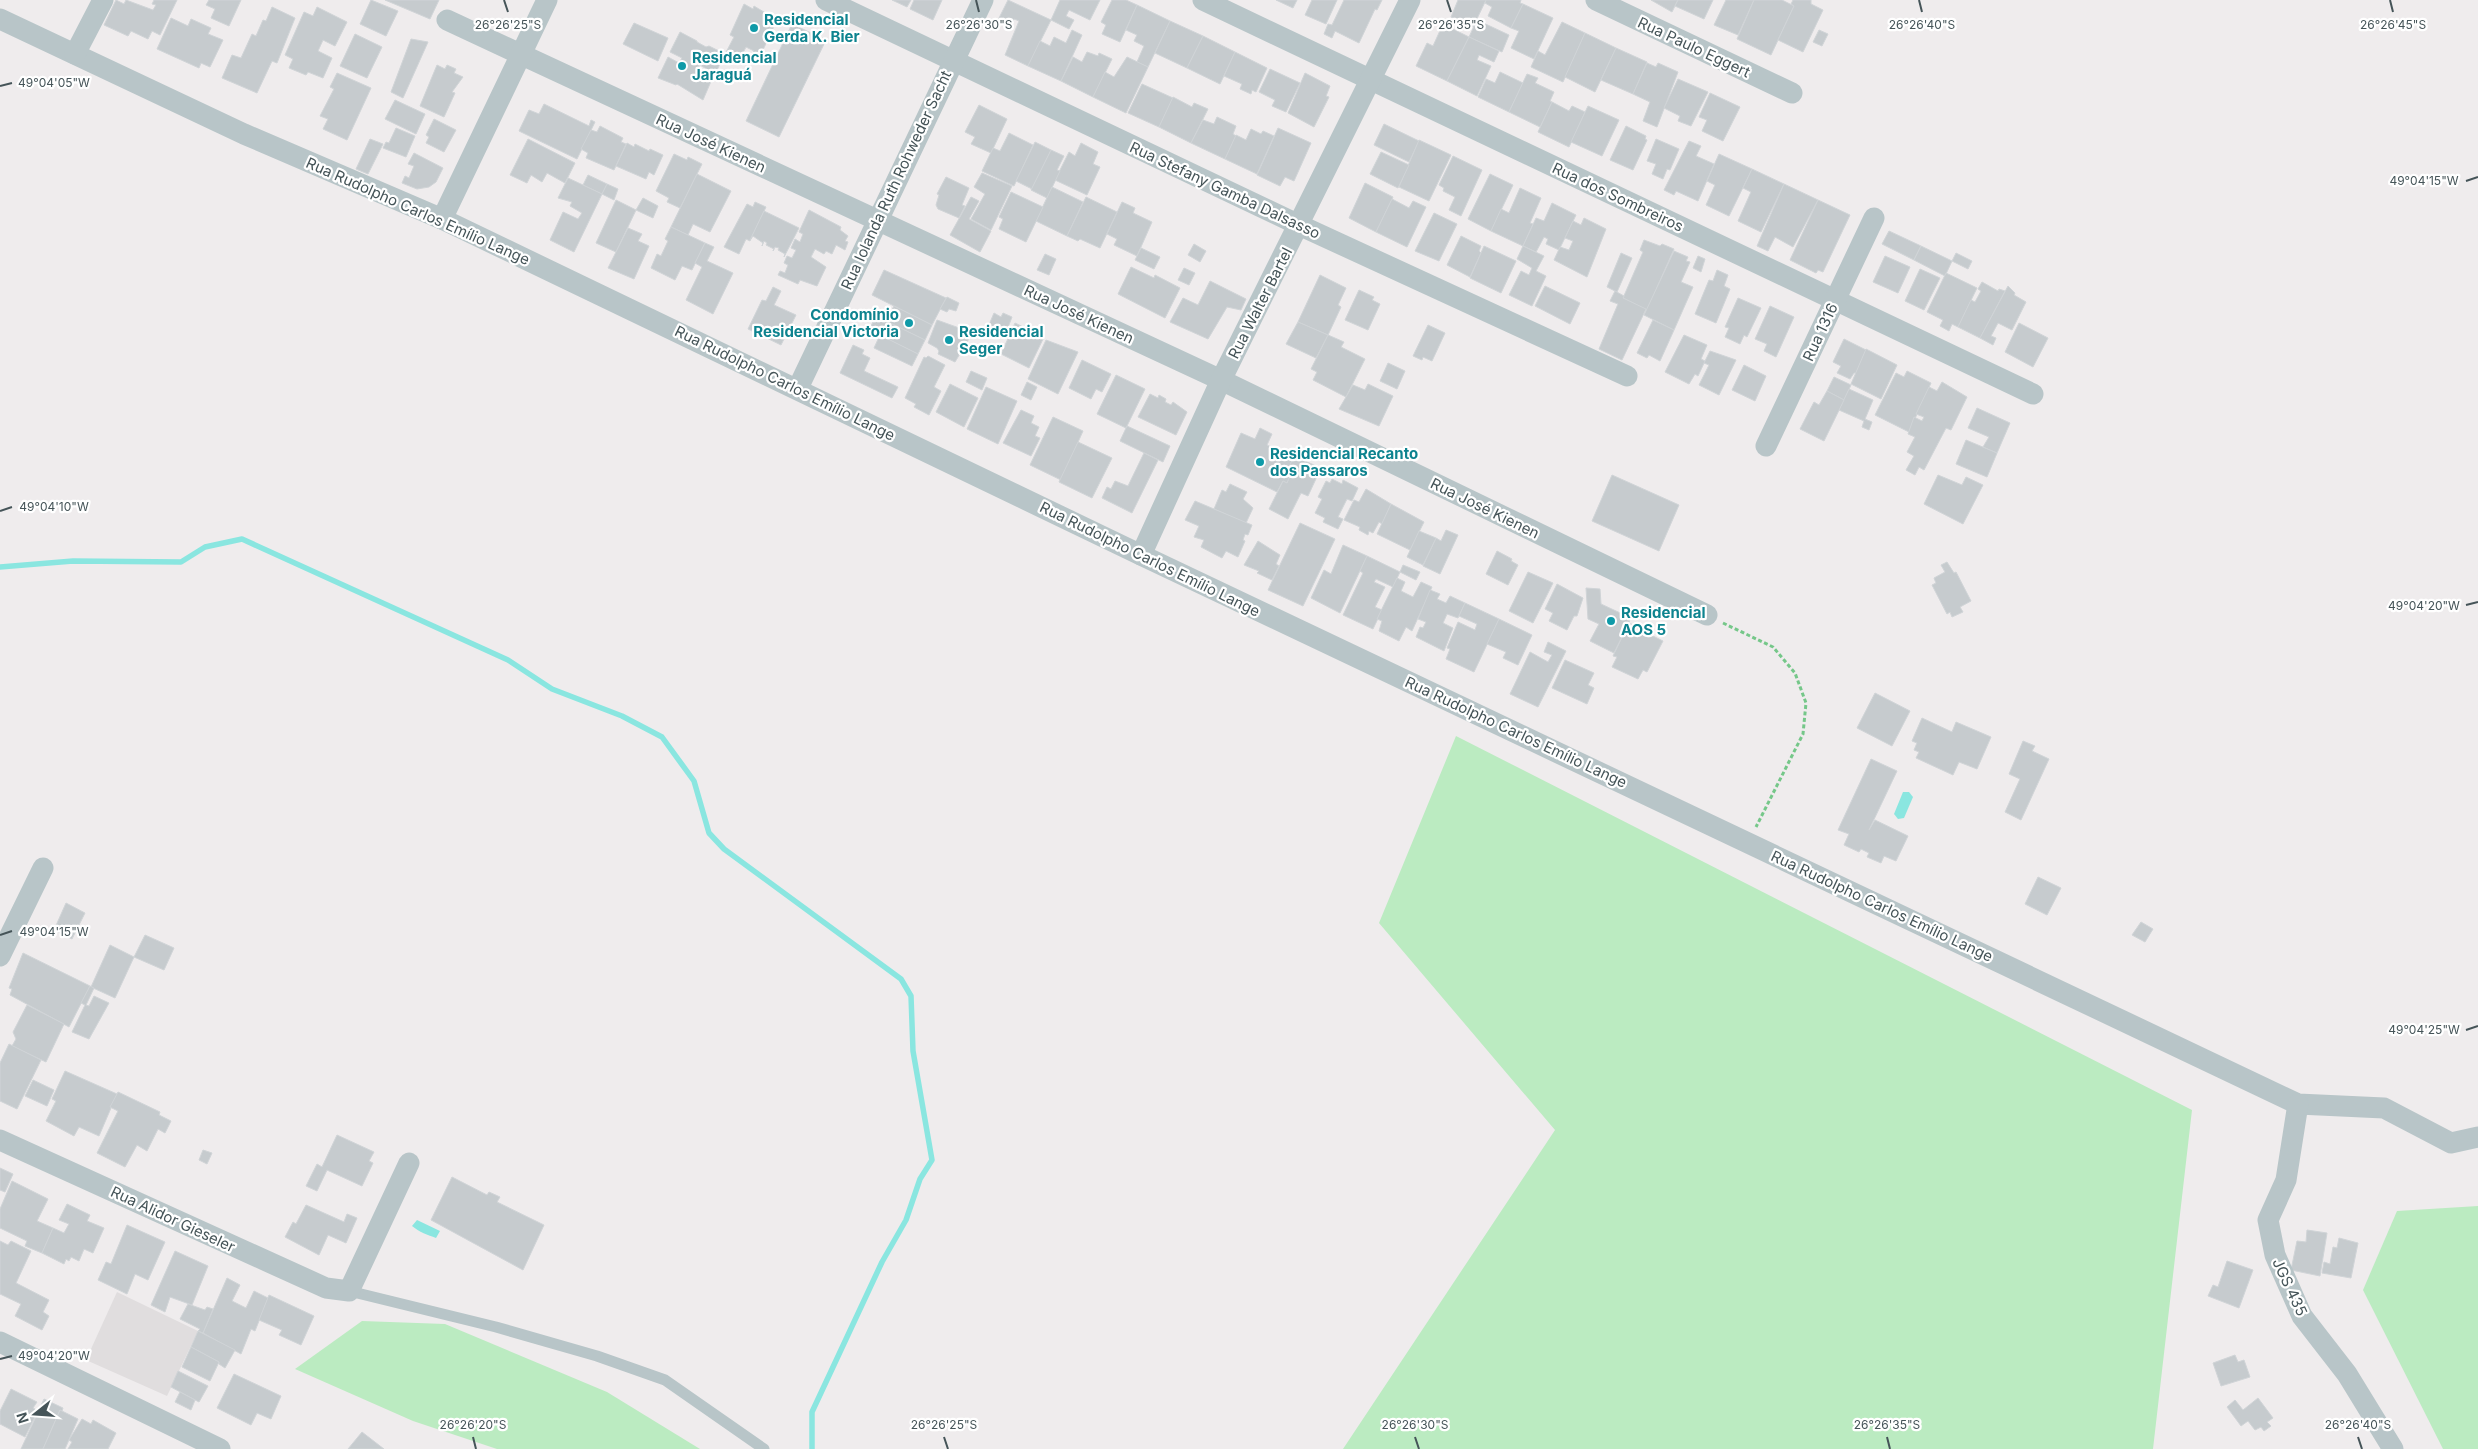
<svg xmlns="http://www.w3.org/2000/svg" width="2478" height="1449" viewBox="0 0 2478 1449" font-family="Inter,sans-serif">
<rect width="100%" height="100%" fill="#efeced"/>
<!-- education -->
<polygon fill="#e0ddde" points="117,1292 198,1331 167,1396 86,1360"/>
<!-- green -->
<g fill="#bbebc1">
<polygon points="1456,736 2192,1110 2153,1449 1343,1449 1555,1130 1379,923"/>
<polygon points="2478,1206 2478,1449 2443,1449 2363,1290 2397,1211"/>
<polygon points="362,1321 445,1324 607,1392 700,1449 497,1449 413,1421 295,1369"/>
</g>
<!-- water -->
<g fill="#8ae6e0">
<polygon points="1903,792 1909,792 1913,797 1904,818 1898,819 1894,814"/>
<path d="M 417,1220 L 440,1231 L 436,1238 C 428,1235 419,1232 412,1226 Z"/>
</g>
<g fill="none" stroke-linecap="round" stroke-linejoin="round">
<!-- stream -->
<polyline stroke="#8ae6e0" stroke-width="5.5" points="0,567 73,561 181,562 205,547 242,539 508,660 552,689 622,716 662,737 694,781 709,833 724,849 901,979 911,996 913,1051 932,1160 920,1179 906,1220 882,1262 812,1412 812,1449"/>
</g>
<!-- building -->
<g fill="#c6cbce" stroke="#d0d4d7">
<polygon points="116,0 124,4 126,0 153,10 156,5 152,4 154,0 177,0 160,35 152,31 148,39 131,31 128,36 104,25"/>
<polygon points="209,0 241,0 229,26 211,18 215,9 206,5"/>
<polygon points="371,0 398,11 386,36 360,24"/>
<polygon points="385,0 439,0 430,19"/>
<polygon points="892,0 911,0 907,7"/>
<polygon points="914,0 942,0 933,20 910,9"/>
<polygon points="1008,0 1051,20 1028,66 1005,55 1019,21 1014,19 1011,26 998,20"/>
<polygon points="1060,0 1100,0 1090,20 1069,10 1066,16 1074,20 1069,29 1051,20"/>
<polygon points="1112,0 1126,0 1137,5 1120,42 1102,34 1106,25 1101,22"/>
<polygon points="1276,0 1297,0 1293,8"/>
<polygon points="1312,0 1337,0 1326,24 1305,15"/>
<polygon points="1344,0 1382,0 1377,10 1375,9 1359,43 1335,31 1332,38 1324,34 1328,24 1332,25"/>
<polygon points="1458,0 1486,0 1473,27 1451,17"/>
<polygon points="1486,0 1521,0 1520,3 1523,4 1511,28 1488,16 1492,7 1485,3"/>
<polygon points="1651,0 1678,0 1672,12"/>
<polygon points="1678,0 1713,0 1704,19 1675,6"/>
<polygon points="1726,0 1754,0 1738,35 1714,25"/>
<polygon points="1754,0 1782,0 1794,6 1771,55 1737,39"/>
<polygon points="1793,0 1811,0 1811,4 1823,10 1803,52 1778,40 1794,6 1791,4"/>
<polygon points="744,4 753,9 754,6 777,20 762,52 759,50 755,59 751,57 754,51 746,47 742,55 738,53 732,65 722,60 734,37 730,35"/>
<polygon points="1523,4 1553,18 1534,59 1511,48 1519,31 1511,28"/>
<polygon points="1137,5 1170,21 1148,67 1137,62 1144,46 1134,41 1137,35 1126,30"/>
<polygon points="272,7 295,18 277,63 272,61 257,93 222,78 232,55 241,58 252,34 256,36 263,20 266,21"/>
<polygon points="317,7 347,22 335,46 323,40 318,51 332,58 323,78 308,72 306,75 289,68 293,59 285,55 304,12 313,16"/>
<polygon points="171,18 188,26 191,19 211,28 208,34 223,40 210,67 201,63 199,68 157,49"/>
<polygon points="1477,20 1509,35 1502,52 1469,37"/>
<polygon points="1170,21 1203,36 1187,68 1155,53"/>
<polygon points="1562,22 1585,33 1563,82 1531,67 1538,51 1545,55"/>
<polygon points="634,23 668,38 658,61 623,44"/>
<polygon points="792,24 826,40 779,137 746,121"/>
<polygon points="1443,24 1469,37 1447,81 1416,66 1427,43 1433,46"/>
<polygon points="1072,30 1082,35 1061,81 1028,66 1040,41 1050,46 1054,37 1066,43"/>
<polygon points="1819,30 1828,34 1822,46 1813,42"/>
<polygon points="680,32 697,41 697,42 706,47 709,46 725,54 715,74 700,65 697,72 712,79 703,100 677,84 676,85 658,78 668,57 679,63 682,58 670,52"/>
<polygon points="1585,33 1616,48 1595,92 1565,77"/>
<polygon points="355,34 382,47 367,78 340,66"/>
<polygon points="1203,36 1235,52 1220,84 1187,68"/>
<polygon points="1469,37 1499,51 1494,62 1479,55 1477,60 1491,66 1477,96 1447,81"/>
<polygon points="411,39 428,42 403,98 391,92"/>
<polygon points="1616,48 1647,62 1633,94 1601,80"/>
<polygon points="1087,52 1098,56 1099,53 1112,59 1093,97 1061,81 1073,57 1082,62"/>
<polygon points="1235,52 1267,68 1256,92 1252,90 1251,94 1240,89 1242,84 1224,76"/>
<polygon points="1127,57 1148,67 1126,113 1093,97 1105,72 1114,77"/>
<polygon points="1647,63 1656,67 1658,63 1678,72 1657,127 1643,121 1650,102 1633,94"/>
<polygon points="437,65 445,69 447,65 456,69 454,73 463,77 452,92 455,93 444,117 420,106"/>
<polygon points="1270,69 1300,83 1286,112 1272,106 1275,100 1259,92"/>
<polygon points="1500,72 1523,83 1509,112 1478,97 1486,79 1495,83"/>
<polygon points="337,73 371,88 347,140 323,129 328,119 320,116 334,89 330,87"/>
<polygon points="1305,73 1330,86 1326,96 1329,97 1314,127 1288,113"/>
<polygon points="1527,74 1538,78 1535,83 1554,92 1550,101 1552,102 1540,127 1509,112"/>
<polygon points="1678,79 1708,92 1691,126 1678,121 1680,116 1664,108"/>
<polygon points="1142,84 1173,98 1159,127 1128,113"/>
<polygon points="1710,93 1740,107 1723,141 1702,131 1707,120 1699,117"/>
<polygon points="1173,97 1192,107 1194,103 1208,109 1191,143 1159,127"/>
<polygon points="395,100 425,114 416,134 385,119"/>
<polygon points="1552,102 1569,111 1572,106 1585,112 1569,147 1538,132"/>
<polygon points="544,104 589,126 591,120 595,122 577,159 519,131 529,110 539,114"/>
<polygon points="979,105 1007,119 991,153 971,144 975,137 965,132"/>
<polygon points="1588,106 1619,120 1602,156 1571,142"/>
<polygon points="1217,117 1236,126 1233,134 1236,136 1225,159 1191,143 1203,120 1214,124"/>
<polygon points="434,119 456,130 444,152 426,143 429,137 426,135"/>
<polygon points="1384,124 1419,141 1409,162 1374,145"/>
<polygon points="600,126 623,138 621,142 626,144 614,170 586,158 588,153 581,149 591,130 597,132"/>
<polygon points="1626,126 1646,136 1645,139 1647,140 1633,170 1610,160"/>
<polygon points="396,128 415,136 406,157 383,148 386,142 389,143"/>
<polygon points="1278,128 1311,143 1294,181 1285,177 1280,186 1257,175"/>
<polygon points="1251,129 1261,134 1263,131 1274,136 1257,174 1225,159 1236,135 1246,140"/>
<polygon points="1009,133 1033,145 1014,186 982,171 993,148 1000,151"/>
<polygon points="370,139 383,144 368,174 356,169"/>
<polygon points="528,139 575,163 565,183 547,173 542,182 531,175 527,183 510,175"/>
<polygon points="1656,139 1679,149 1670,170 1667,169 1663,179 1652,174 1656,164 1647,161"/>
<polygon points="1419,140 1451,155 1429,201 1399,187"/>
<polygon points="1689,141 1701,146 1696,156 1714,164 1698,201 1676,191 1674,195 1664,190"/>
<polygon points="1035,142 1051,150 1032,189 1016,181"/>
<polygon points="627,143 634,147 635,144 649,151 650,149 663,155 654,175 649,172 646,179 616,166"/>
<polygon points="1081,143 1098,152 1093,164 1100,167 1087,195 1055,180 1069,152 1075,156"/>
<polygon points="1051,150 1064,156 1057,170 1060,171 1047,198 1031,190"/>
<polygon points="1381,152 1409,165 1398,188 1370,174"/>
<polygon points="414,153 443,168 436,182 429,187 417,189 402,183 405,176 409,178 414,166 408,164"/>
<polygon points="674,154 687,160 688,157 702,164 680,208 667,202 669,198 656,191"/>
<polygon points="1719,154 1752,169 1729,216 1706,205 1715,185 1707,181"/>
<polygon points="1453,156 1482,170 1461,216 1449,210 1455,197 1443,191 1444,188 1439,185"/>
<polygon points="1752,169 1784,184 1761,232 1738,221 1751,192 1743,188"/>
<polygon points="982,173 1012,186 991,230 971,219 985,194 974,187"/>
<polygon points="697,174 731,191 710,232 693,224 688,235 671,227"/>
<polygon points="1490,174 1513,185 1491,231 1468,219"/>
<polygon points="588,175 607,184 602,194 583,185"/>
<polygon points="946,177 969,188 962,205 965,206 959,218 938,209 936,205 939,195 937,194"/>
<polygon points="568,178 602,194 574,252 550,240 563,212 578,219 582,213 570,206 572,202 558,198"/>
<polygon points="1365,183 1393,197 1376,232 1349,218"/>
<polygon points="607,184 618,189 614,200 602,194"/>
<polygon points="1784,184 1818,200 1793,247 1775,237 1768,251 1757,246"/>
<polygon points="1052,187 1083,202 1067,236 1036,221"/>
<polygon points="1520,188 1541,198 1530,223 1533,224 1523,246 1491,231 1501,209 1509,213"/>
<polygon points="1011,192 1043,207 1026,242 999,229 1003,219 999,217"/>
<polygon points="971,197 979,201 969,219 991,231 980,252 950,235"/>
<polygon points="1086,197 1117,212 1100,248 1080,239 1078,241 1067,236"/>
<polygon points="643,198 658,206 653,218 636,210"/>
<polygon points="1392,199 1409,208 1413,201 1426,207 1407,247 1376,232"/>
<polygon points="616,200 636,210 616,252 596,243"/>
<polygon points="1818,200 1850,215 1823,272 1818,270 1816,273 1790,260"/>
<polygon points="755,202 766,207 750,241 746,239 739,254 724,247 747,204 753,207"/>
<polygon points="1122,202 1135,208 1133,213 1152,222 1137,256 1114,245 1117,239 1107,234"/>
<polygon points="1552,203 1576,215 1559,250 1546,244 1548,239 1544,237 1536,252 1523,246 1536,218 1544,221"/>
<polygon points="809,210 841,227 840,230 848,236 845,241 848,242 845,250 836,245 832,254 826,251 824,254 815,249 811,257 826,267 817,286 800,280 798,284 778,275 780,271 785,273 788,265 784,263 787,256 792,258 796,250 791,248 795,239 800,242 803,234 799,232"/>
<polygon points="764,211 799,228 784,257 785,254 778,250 779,248 775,247 773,251 774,249 766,245 767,243 764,241 762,246 763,243 753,236 750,240"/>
<polygon points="1434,213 1457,224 1439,261 1415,251"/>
<polygon points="1584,218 1606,229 1587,277 1554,260 1560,247 1569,250 1573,241 1565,238 1573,221 1581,225"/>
<polygon points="671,227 705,243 692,270 682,266 675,280 651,268 657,254 661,256 668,241 665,239"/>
<polygon points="628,228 642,234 638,241 649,246 634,279 608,268"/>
<polygon points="1889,231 1921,246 1914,260 1882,244"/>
<polygon points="1461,236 1481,246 1479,251 1481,253 1470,277 1447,265"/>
<polygon points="1644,240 1660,246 1662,244 1674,249 1647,310 1623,298 1643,252 1640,250"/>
<polygon points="705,243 714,247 707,261 733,273 713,314 686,300 702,267 695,263"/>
<polygon points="1194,244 1206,251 1200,262 1188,255"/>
<polygon points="1484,246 1516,261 1501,293 1470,278"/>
<polygon points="1523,246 1544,256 1536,271 1546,276 1532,306 1509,295 1521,271 1529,275 1532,268 1517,259"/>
<polygon points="1921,246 1952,261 1945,276 1914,260"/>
<polygon points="1141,248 1160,257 1154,269 1135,260"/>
<polygon points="1674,251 1688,257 1686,261 1690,262 1681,282 1693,287 1674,330 1644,315"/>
<polygon points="1621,253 1632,258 1617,292 1607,287"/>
<polygon points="1956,253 1972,261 1968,269 1952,261"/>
<polygon points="1045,254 1056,259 1049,275 1037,270"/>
<polygon points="1698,256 1705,259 1701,272 1693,268"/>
<polygon points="1885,256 1910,267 1898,293 1873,282"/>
<polygon points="1131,267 1154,278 1155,275 1180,288 1165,318 1118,294"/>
<polygon points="1184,268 1195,273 1189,285 1178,280"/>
<polygon points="1920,269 1940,278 1924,310 1905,301"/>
<polygon points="884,270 946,298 932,325 872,295"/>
<polygon points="1717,270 1728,275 1724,286 1730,289 1716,323 1695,314 1709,280 1713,281"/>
<polygon points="1946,273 1977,288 1958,327 1952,324 1949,331 1940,326 1943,320 1927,312"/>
<polygon points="1320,275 1346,288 1338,305 1341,307 1328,335 1298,322"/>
<polygon points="1210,281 1246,299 1241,310 1227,307 1208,339 1170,322 1183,298 1198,305"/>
<polygon points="1982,282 1998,291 1999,289 2005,291 1980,338 1958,327 1971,300 1975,302 1981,291 1978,289"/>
<polygon points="1545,286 1580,303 1570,324 1535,306"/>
<polygon points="2008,286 2015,293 2014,295 2026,302 2012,330 1998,323 1991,336 1996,338 1993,345 1980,338"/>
<polygon points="773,287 781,291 774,305 796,315 781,345 748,329 762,300 766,301"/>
<polygon points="1359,290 1374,297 1372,300 1380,304 1368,330 1345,320"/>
<polygon points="1615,291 1624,296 1623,298 1646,309 1622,360 1599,349 1618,304 1610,301"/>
<polygon points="947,297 959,303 956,311 949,309 947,312 940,309"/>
<polygon points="1738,298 1761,308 1747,337 1744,335 1740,344 1725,337 1729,328 1725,327"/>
<polygon points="894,306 932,325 925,340 886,321"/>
<polygon points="1770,306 1794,317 1776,357 1764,351 1767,344 1755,339"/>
<polygon points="994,313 1001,317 1003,313 1012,317 1007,330 998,325 995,330 988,327"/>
<polygon points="876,316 925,340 918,354 869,330"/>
<polygon points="937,320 962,329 960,332 970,337 955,362 938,354 939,351 937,348 928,343"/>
<polygon points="1653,320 1674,330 1660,361 1649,355 1647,358 1637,353"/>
<polygon points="1298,322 1328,335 1316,358 1286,344"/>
<polygon points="1015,323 1044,337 1029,368 1001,354"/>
<polygon points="2019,323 2048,338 2033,367 2005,352"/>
<polygon points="1428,325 1445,333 1432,361 1423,357 1422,360 1413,356"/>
<polygon points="880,335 918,354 912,366 874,348"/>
<polygon points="1328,335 1344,342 1341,347 1365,359 1346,397 1313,380 1317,372 1311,369"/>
<polygon points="1684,335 1707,345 1701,359 1705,361 1698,376 1695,374 1689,384 1665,372"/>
<polygon points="1844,339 1866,350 1856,373 1854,373 1850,379 1837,373 1841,366 1833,362"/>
<polygon points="1046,340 1078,352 1058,394 1028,379"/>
<polygon points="853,345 864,350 862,354 870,358 864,371 898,387 892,398 840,373"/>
<polygon points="1866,349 1897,365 1881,399 1851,384"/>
<polygon points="1710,351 1736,360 1719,395 1699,385 1709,365 1704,363"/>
<polygon points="928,356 945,365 934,387 941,391 929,415 914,407 916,404 905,398 924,357 926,358"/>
<polygon points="1082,360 1111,374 1102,392 1096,389 1091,399 1069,388"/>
<polygon points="1388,363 1405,371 1397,389 1380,381"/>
<polygon points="1744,365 1766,376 1755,401 1732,390"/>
<polygon points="971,371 987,378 982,390 966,382"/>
<polygon points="1907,371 1931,383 1909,432 1875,415 1896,373 1904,377"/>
<polygon points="1116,375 1145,389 1126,428 1097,414"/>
<polygon points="1834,377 1851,385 1844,400 1827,391"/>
<polygon points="1027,382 1037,387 1031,400 1021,395"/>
<polygon points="1942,382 1967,397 1951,430 1946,428 1924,470 1919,467 1915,475 1906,470 1914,456 1907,452 1915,437 1908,434 1914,417 1922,421 1924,417 1916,414 1929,387 1937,391"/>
<polygon points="950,384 978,398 964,427 936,412"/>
<polygon points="1368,384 1393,396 1379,426 1339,409 1353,385 1365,390"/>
<polygon points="986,387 1017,401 998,444 967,429"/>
<polygon points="1849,389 1873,400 1865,419 1872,422 1869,430 1862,427 1864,421 1839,410"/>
<polygon points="1827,391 1844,400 1824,441 1800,429 1814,402 1819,405"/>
<polygon points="1150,394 1158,398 1159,395 1166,399 1165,402 1171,405 1173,402 1187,412 1176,435 1138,417"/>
<polygon points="1977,408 2010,423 1997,453 1983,447 1989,437 1968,428"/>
<polygon points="1021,410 1034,416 1031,423 1039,427 1035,436 1040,438 1031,456 1003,443"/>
<polygon points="1053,417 1083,431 1061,480 1030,465"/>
<polygon points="1127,426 1170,446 1163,462 1120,441"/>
<polygon points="1260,428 1272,434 1267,445 1293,458 1290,465 1294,467 1287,483 1283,481 1277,492 1226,467 1241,433 1255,439"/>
<polygon points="1966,440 1997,453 1987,477 1956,464"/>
<polygon points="1078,442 1112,458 1092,498 1059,482"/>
<polygon points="1144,453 1158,460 1132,513 1102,498 1107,487 1111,489 1115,481 1128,486"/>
<polygon points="1293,458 1298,458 1321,468 1308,496 1301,493 1288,519 1269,509 1283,481 1287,483 1294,467 1290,465"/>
<polygon points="1612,475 1679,505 1659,551 1592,521"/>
<polygon points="1938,475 1962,485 1966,477 1983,485 1963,524 1924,504"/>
<polygon points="1332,479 1342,484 1343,480 1358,488 1352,501 1347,499 1338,517 1343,519 1338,529 1323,522 1325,518 1315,513 1322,499 1318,497 1326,481 1330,483"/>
<polygon points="1230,484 1247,492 1243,499 1253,508 1246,523 1214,509 1222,490 1226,492"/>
<polygon points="1366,489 1391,504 1382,524 1379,522 1373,533 1369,531 1368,535 1359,530 1360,527 1344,520 1354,500 1359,502"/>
<polygon points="1195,501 1252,525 1248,535 1245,534 1243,540 1245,541 1238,557 1226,551 1222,558 1201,547 1204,540 1194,537 1199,526 1185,520"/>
<polygon points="1391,504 1424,522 1410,550 1377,534"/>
<polygon points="1300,523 1335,539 1303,606 1268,590"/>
<polygon points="1446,530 1458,535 1440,574 1423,566 1436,538 1441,541"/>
<polygon points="1419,531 1436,538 1423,565 1407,557"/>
<polygon points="1258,541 1280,555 1276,564 1279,566 1272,580 1257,573 1259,571 1244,565"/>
<polygon points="1343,545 1367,556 1340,613 1311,598 1324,570 1331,574"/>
<polygon points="1497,551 1512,559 1511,561 1518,565 1508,585 1486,574"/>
<polygon points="1367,556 1400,572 1393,587 1376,579 1374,582 1385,587 1375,607 1382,610 1373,629 1343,615 1363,573 1360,571"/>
<polygon points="1947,562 1954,573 1956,572 1971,601 1960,607 1963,612 1952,617 1950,612 1947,614 1932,585 1936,583 1934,578 1945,572 1941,565"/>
<polygon points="1403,565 1420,572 1416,580 1400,572"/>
<polygon points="1528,572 1553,583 1533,623 1509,611"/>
<polygon points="1397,578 1405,582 1401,591 1413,597 1421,582 1432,587 1412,631 1406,627 1399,641 1379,631 1382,621 1377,619"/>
<polygon points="1557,584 1583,598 1577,616 1574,616 1567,630 1549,621 1553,613 1545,609"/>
<polygon points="1586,588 1600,589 1601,604 1631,618 1614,653 1590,641 1599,624 1588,619"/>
<polygon points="1430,590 1440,594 1437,599 1446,603 1450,596 1465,603 1458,618 1447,614 1443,623 1453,628 1444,651 1416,637 1420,627 1423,628 1426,622 1418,619"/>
<polygon points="1465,603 1499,619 1474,672 1446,659 1450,649 1447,648 1458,622 1475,630 1477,624 1459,616"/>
<polygon points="1499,619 1532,635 1518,665 1503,658 1506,652 1487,644"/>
<polygon points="1629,623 1638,627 1635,632 1641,635 1643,631 1663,641 1647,672 1643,670 1638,679 1612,667 1617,657 1613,656"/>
<polygon points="1548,642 1566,651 1538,707 1510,694 1530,652 1548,662 1552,655 1544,652"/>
<polygon points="1565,660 1594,673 1588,685 1594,688 1587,704 1552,688"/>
<polygon points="1875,693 1910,711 1892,746 1857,728"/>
<polygon points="1922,718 1952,732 1956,722 1991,737 1977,769 1959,762 1953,775 1916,758 1919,752 1914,750 1917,743 1912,741"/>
<polygon points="2023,741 2035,746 2032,751 2049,759 2021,820 2005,812 2020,779 2009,774"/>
<polygon points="1871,759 1897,771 1869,830 1875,820 1908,836 1896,861 1884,856 1881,863 1867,857 1869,853 1861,849 1859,852 1844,845 1849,834 1838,830"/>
<polygon points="2038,877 2061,888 2047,915 2025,904"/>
<polygon points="66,903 85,913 72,939 54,930"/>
<polygon points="2141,922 2153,929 2145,942 2132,935"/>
<polygon points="145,935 174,948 164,970 134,957 115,998 91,987 110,945 134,957"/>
<polygon points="23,953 90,986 69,1027 10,995 12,989 9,988"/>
<polygon points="90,986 94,988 86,1005 89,1006 94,996 109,1003 89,1039 72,1032 85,1005 81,1003"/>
<polygon points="27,1005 64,1024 46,1062 12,1046 16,1039 13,1032"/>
<polygon points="9,1044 41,1060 17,1109 0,1101 0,1063"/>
<polygon points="65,1071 117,1094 99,1136 79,1127 74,1136 46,1121 56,1101 52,1099"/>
<polygon points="33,1080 54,1090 47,1106 25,1096"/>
<polygon points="118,1092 160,1112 159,1115 171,1121 165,1133 158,1129 147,1151 137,1145 125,1167 97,1153 118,1111 110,1107"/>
<polygon points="337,1135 374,1152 369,1161 373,1163 362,1186 327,1170 317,1191 306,1186 317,1164 322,1167"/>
<polygon points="203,1150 212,1153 207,1164 199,1160"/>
<polygon points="0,1168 13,1174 5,1192 0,1190"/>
<polygon points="452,1177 487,1195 489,1192 500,1197 497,1202 544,1225 523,1270 431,1220"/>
<polygon points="12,1181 48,1199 37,1221 53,1228 42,1253 25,1246 27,1241 0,1228 0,1209"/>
<polygon points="67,1204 90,1215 87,1221 104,1228 93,1253 84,1249 79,1261 71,1257 69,1261 66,1259 64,1264 42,1253 53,1228 64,1233 69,1224 59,1220"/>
<polygon points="306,1205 344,1222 347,1214 357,1218 346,1243 328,1235 319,1255 285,1237 293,1222 296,1224"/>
<polygon points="127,1225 165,1242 148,1280 135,1274 127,1294 98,1280 106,1262 111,1264"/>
<polygon points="2307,1230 2327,1233 2320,1276 2291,1270 2297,1241 2306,1242"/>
<polygon points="2339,1238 2358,1243 2351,1278 2322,1273 2324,1262 2330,1264 2333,1247 2337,1248"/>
<polygon points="0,1241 8,1245 11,1241 31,1251 16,1283 49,1300 43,1312 49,1316 42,1330 15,1316 21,1304 0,1294"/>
<polygon points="175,1251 208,1266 192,1305 170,1297 165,1312 151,1305"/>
<polygon points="2227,1261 2253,1270 2239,1308 2208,1296 2213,1285 2218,1287"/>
<polygon points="227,1278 240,1285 232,1301 246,1308 254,1291 268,1298 255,1331 251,1329 241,1354 203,1333"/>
<polygon points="269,1295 314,1316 301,1345 279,1335 282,1330 259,1320"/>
<polygon points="188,1304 205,1310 207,1307 213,1309 203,1333 198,1331 200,1329 180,1319"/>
<polygon points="198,1331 235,1350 225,1368 219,1364 219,1362 191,1347"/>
<polygon points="191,1347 219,1362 210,1381 182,1367"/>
<polygon points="2235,1355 2238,1362 2244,1360 2250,1377 2221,1386 2213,1363"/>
<polygon points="178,1371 208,1386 199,1402 171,1387"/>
<polygon points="234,1374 281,1396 271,1419 257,1413 251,1425 217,1408"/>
<polygon points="11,1389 37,1402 33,1408 38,1411 25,1437 0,1424 0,1411"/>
<polygon points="180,1392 195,1400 191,1410 175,1402"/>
<polygon points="2258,1398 2273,1418 2267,1422 2271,1426 2264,1431 2261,1427 2255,1430 2248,1421 2241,1426 2227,1407 2235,1400 2243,1410"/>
<polygon points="44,1399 63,1408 62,1411 60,1410 43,1449 21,1449"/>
<polygon points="60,1410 78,1419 65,1449 43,1449"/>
<polygon points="82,1419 91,1424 93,1420 116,1433 108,1449 68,1449 72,1442 69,1440"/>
<polygon points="362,1432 384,1449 348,1449"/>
</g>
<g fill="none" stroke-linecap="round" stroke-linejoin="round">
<!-- path -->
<polyline stroke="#75c789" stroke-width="3" stroke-dasharray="4 2.5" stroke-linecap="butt" points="1723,623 1773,647 1795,673 1806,703 1803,734 1756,827"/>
<!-- service -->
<polyline stroke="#b8c5c8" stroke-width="11" points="349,1291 496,1327 597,1356 665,1380 764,1449"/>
<!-- minor -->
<g stroke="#b8c5c8" stroke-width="21">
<polyline points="826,0 1299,225 1627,376"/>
<polyline points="1203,0 2033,394"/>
<polyline points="1596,0 1792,93"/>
<polyline points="0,19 244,134 442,219 1141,555 2298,1104 2384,1108 2451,1143 2478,1137"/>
<polyline points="447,20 1221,380 1707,615"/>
<polyline points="75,54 103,0"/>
<polyline points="442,219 547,0"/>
<polyline points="798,388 983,0"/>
<polyline points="1766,446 1874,218"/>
<polyline points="1141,555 1221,380 1410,0"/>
<polyline points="0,956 43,868"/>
<polyline points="2298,1104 2286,1180 2268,1220 2275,1255 2302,1316 2347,1374 2393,1449"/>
<polyline points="0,1140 326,1288 349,1291 409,1163"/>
<polyline points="0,1342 220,1449"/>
</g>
</g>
<!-- ticks -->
<path fill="none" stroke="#455458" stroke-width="2" d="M 504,0 L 508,12M 976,0 L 979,12M 1447,0 L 1451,12M 1919,0 L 1922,12M 2390,0 L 2393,12M 0,86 L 12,83M 2466,181 L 2478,177M 0,511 L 12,507M 2466,605 L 2478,602M 0,935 L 12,931M 2466,1030 L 2478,1026M 0,1359 L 12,1356M 473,1437 L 476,1449M 944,1437 L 948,1449M 1415,1437 L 1419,1449M 1887,1437 L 1890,1449M 2358,1437 L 2362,1449"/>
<!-- markers -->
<g fill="#0f9aa8" stroke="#fff" stroke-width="2">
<circle cx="754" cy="28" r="5"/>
<circle cx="682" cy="66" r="5"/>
<circle cx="909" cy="323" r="5"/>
<circle cx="949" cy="340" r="5"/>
<circle cx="1260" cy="462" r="5"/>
<circle cx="1611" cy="621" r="5"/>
</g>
<g text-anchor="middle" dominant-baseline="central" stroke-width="4.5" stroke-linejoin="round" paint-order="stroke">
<!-- culture labels -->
<g font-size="15" font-weight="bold" fill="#0d838f" stroke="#fff" text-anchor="start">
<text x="764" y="19">Residencial<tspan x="764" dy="17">Gerda K. Bier</tspan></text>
<text x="692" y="57">Residencial<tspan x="692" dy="17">Jaraguá</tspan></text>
<text x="899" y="314" text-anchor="end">Condomínio<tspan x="899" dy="17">Residencial Victoria</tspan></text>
<text x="959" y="331">Residencial<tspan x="959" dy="17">Seger</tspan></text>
<text x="1270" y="453">Residencial Recanto<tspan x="1270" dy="17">dos Passaros</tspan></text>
<text x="1621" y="612">Residencial<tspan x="1621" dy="17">AOS 5</tspan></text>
</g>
<!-- street labels -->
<g font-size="15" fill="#455458" stroke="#fff">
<text transform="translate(1694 47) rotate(25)">Rua Paulo Eggert</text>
<text transform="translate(711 143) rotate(25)">Rua José Kienen</text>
<text transform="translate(896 180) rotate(-65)">Rua Iolanda Ruth Rohweder Sacht</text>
<text transform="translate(1225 190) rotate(25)">Rua Stefany Gamba Dalsasso</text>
<text transform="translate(1618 197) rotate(25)">Rua dos Sombreiros</text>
<text transform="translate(418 211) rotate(24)">Rua Rudolpho Carlos Emílio Lange</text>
<text transform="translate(1260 303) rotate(-63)">Rua Walter Bartel</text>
<text transform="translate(1079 314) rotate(25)">Rua José Kienen</text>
<text transform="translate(1820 332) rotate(-65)">Rua 1316</text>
<text transform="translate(785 383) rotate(26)">Rua Rudolpho Carlos Emílio Lange</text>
<text transform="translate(1485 508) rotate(26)">Rua José Kienen</text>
<text transform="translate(1150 559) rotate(26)">Rua Rudolpho Carlos Emílio Lange</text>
<text transform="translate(1516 732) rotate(25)">Rua Rudolpho Carlos Emílio Lange</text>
<text transform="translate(1882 906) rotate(25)">Rua Rudolpho Carlos Emílio Lange</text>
<text transform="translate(173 1219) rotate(25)">Rua Alidor Gieseler</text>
<text transform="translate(2290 1287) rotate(65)">JGS 435</text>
</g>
</g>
<g font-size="12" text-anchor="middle" fill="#455458" stroke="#fff" stroke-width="4.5" stroke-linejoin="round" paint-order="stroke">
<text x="508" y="29">26°26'25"S</text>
<text x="979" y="29">26°26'30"S</text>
<text x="1451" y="29">26°26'35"S</text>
<text x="1922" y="29">26°26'40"S</text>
<text x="2393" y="29">26°26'45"S</text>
<text x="54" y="87">49°04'05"W</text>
<text x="2424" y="185">49°04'15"W</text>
<text x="54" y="511">49°04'10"W</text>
<text x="2424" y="610">49°04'20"W</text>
<text x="54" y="936">49°04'15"W</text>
<text x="2424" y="1034">49°04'25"W</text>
<text x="54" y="1360">49°04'20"W</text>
<text x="473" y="1429">26°26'20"S</text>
<text x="944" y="1429">26°26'25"S</text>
<text x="1415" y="1429">26°26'30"S</text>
<text x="1887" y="1429">26°26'35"S</text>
<text x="2358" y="1429">26°26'40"S</text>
</g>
<!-- north arrow -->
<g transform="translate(35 1414) rotate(253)" stroke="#ffffff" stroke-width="4" paint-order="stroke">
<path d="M0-4L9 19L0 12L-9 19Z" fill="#455458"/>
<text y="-8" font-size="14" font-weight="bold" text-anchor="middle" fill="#455458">N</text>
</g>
</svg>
